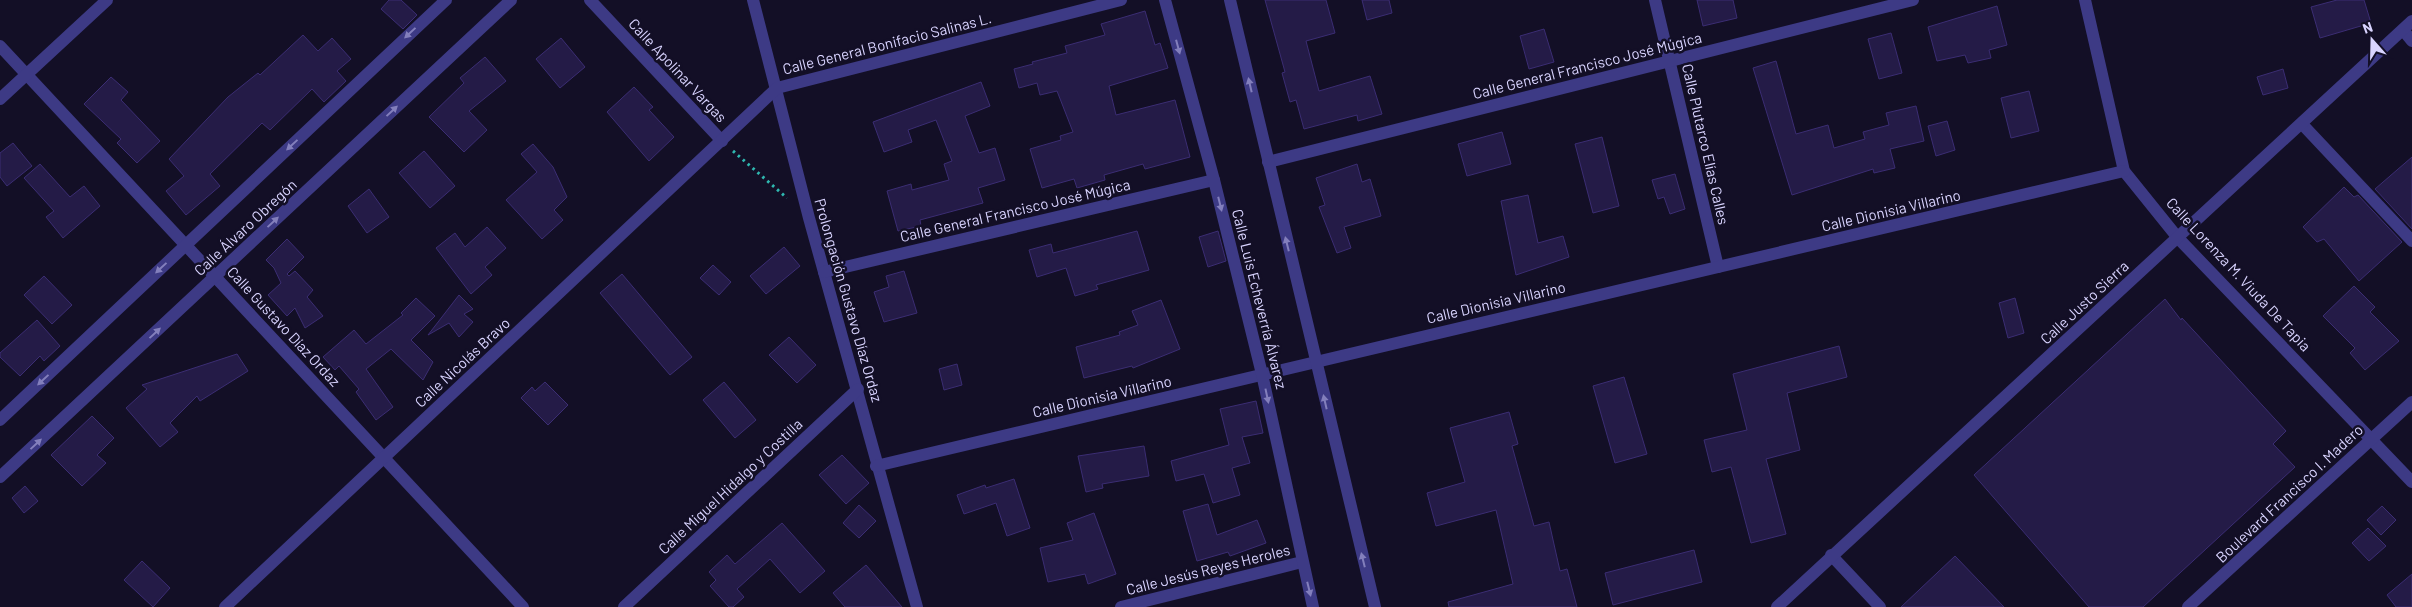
<svg xmlns="http://www.w3.org/2000/svg" width="2412" height="607" viewBox="0 0 2412 607" font-family="Barlow,sans-serif">
<rect width="100%" height="100%" fill="#130f26"/>
<!-- building -->
<g fill="#241b47" stroke="#3b2d73">
<polygon points="389,0 401,0 417,15 403,29 381,9"/>
<polygon points="1265,0 1326,0 1335,33 1306,41 1319,91 1370,76 1382,114 1358,121 1357,115 1304,129 1296,100 1290,102 1282,73 1285,72"/>
<polygon points="1362,0 1389,0 1392,13 1367,20"/>
<polygon points="1697,0 1733,0 1737,18 1703,26"/>
<polygon points="2337,0 2364,0 2371,23 2320,38 2311,7"/>
<polygon points="1997,6 2007,45 1989,50 1991,58 1968,63 1965,55 1937,61 1928,27"/>
<polygon points="1145,11 1155,45 1160,43 1168,68 1109,86 1116,115 1175,100 1190,157 1145,169 1143,164 1104,175 1105,180 1077,188 1074,179 1042,188 1030,149 1061,140 1060,136 1073,132 1057,91 1040,95 1037,83 1019,88 1014,69 1033,64 1032,62 1067,53 1065,46 1105,35 1101,24"/>
<polygon points="1544,29 1554,62 1529,69 1520,36"/>
<polygon points="1891,33 1902,73 1879,79 1868,39"/>
<polygon points="303,35 318,51 332,38 351,59 337,71 346,81 324,102 312,89 270,130 262,123 210,174 220,186 186,215 166,191 184,176 169,159 228,97 258,73 260,75"/>
<polygon points="561,38 585,67 560,88 536,59"/>
<polygon points="485,57 506,81 469,111 487,130 464,152 429,117 464,83 460,78"/>
<polygon points="1776,61 1796,134 1828,125 1834,148 1865,139 1863,132 1889,125 1886,113 1916,106 1924,141 1890,149 1895,168 1874,173 1873,169 1792,195 1753,68"/>
<polygon points="2283,69 2288,88 2263,95 2257,77"/>
<polygon points="111,77 128,92 121,100 160,141 137,163 117,143 121,139 84,104"/>
<polygon points="981,82 990,106 965,116 979,153 995,148 1005,180 978,188 983,203 920,220 921,226 898,231 887,191 911,184 912,190 949,180 944,164 952,161 936,120 908,130 912,142 884,152 873,122"/>
<polygon points="634,87 653,107 649,110 674,137 649,161 607,112"/>
<polygon points="2029,91 2039,131 2011,138 2001,98"/>
<polygon points="1947,121 1955,150 1936,156 1928,126"/>
<polygon points="1502,132 1511,164 1467,176 1458,144"/>
<polygon points="1602,137 1619,206 1593,213 1575,144"/>
<polygon points="13,143 32,166 7,186 0,177 0,153"/>
<polygon points="533,144 553,167 567,197 554,210 563,220 542,239 506,200 537,172 521,154"/>
<polygon points="424,151 455,186 430,208 399,173"/>
<polygon points="2412,157 2412,229 2375,189"/>
<polygon points="40,164 70,197 84,186 100,206 63,238 46,217 54,211 24,178"/>
<polygon points="1357,164 1362,182 1370,179 1381,216 1344,227 1351,248 1337,253 1319,207 1325,205 1316,178"/>
<polygon points="1675,174 1685,209 1670,214 1664,197 1658,199 1652,180"/>
<polygon points="2344,187 2354,197 2358,195 2402,242 2359,281 2324,239 2317,242 2303,227"/>
<polygon points="369,189 389,217 367,233 348,206"/>
<polygon points="1528,195 1538,243 1563,236 1569,257 1516,275 1501,201"/>
<polygon points="487,227 506,248 485,267 492,275 471,294 436,248 455,233 465,247"/>
<polygon points="1137,231 1149,270 1096,285 1098,289 1075,296 1066,268 1037,277 1029,250 1051,244 1053,253"/>
<polygon points="1218,231 1226,261 1208,267 1199,237"/>
<polygon points="287,239 304,257 287,274 289,276 295,271 313,290 307,297 323,316 305,328 295,308 287,316 268,295 281,283 274,268 266,260"/>
<polygon points="784,247 800,266 766,294 750,276"/>
<polygon points="713,265 731,282 719,295 700,278"/>
<polygon points="904,271 917,313 884,322 874,292 889,287 886,276"/>
<polygon points="622,274 692,357 670,375 600,293"/>
<polygon points="44,276 72,305 52,324 24,295"/>
<polygon points="2354,286 2375,307 2370,312 2399,341 2365,370 2350,353 2355,348 2323,316"/>
<polygon points="459,295 473,309 464,314 473,322 459,337 449,323 428,335"/>
<polygon points="416,298 435,316 411,340 433,362 423,380 391,349 366,369 393,407 376,420 356,392 359,389 339,366 335,370 323,357 354,330 366,344 403,315 401,313"/>
<polygon points="2015,298 2024,333 2008,338 1999,303"/>
<polygon points="2165,299 2181,320 2182,318 2286,431 2273,444 2295,467 2143,607 2089,607 1974,475"/>
<polygon points="1161,300 1180,349 1133,368 1132,366 1084,378 1076,347 1120,335 1119,332 1138,325 1132,311"/>
<polygon points="37,320 60,346 44,361 40,356 20,376 0,357 0,353"/>
<polygon points="789,337 816,365 797,383 769,355"/>
<polygon points="1839,346 1847,377 1787,393 1800,450 1766,459 1786,534 1751,543 1731,467 1712,472 1704,440 1747,430 1733,374"/>
<polygon points="237,354 248,371 200,401 197,396 170,423 178,432 160,447 126,408 147,389 142,385"/>
<polygon points="957,364 962,385 944,390 939,369"/>
<polygon points="1624,377 1647,454 1615,463 1593,386"/>
<polygon points="545,382 568,405 548,425 521,398 532,387 535,391"/>
<polygon points="724,382 756,420 735,438 703,400"/>
<polygon points="1256,401 1263,433 1242,437 1250,463 1232,468 1240,495 1213,503 1204,474 1176,481 1171,461 1229,445 1220,409"/>
<polygon points="1509,412 1518,444 1512,446 1534,526 1549,522 1560,571 1567,569 1577,607 1449,607 1448,602 1513,584 1496,510 1436,526 1427,493 1465,482 1450,428"/>
<polygon points="92,416 114,438 97,455 106,463 82,486 51,455"/>
<polygon points="1144,446 1149,476 1102,484 1103,488 1086,492 1078,456"/>
<polygon points="842,455 869,483 846,504 819,475"/>
<polygon points="1014,479 1030,528 1007,536 996,503 964,514 957,495 985,485 986,488"/>
<polygon points="25,486 38,501 24,513 12,498"/>
<polygon points="1208,504 1217,535 1257,520 1266,543 1230,556 1228,552 1197,561 1183,511"/>
<polygon points="859,505 876,521 859,538 843,523"/>
<polygon points="2382,506 2396,520 2381,535 2367,520"/>
<polygon points="1094,513 1116,574 1088,584 1085,574 1048,582 1040,548 1073,540 1067,523"/>
<polygon points="782,523 825,571 800,593 770,559 737,589 744,597 733,607 729,607 710,586 716,580 709,572 727,555 735,564"/>
<polygon points="2368,528 2386,546 2369,561 2352,543"/>
<polygon points="1694,550 1702,582 1613,605 1605,573"/>
<polygon points="1955,556 2004,607 1901,607"/>
<polygon points="142,561 170,588 153,607 124,580"/>
<polygon points="866,565 902,607 845,607 833,593"/>
<polygon points="2412,574 2412,607 2396,607 2387,595"/>
</g>
<g fill="none" stroke-linecap="round" stroke-linejoin="round">
<!-- path -->
<polyline stroke="#2fb8b0" stroke-width="3" stroke-dasharray="2.5 4" stroke-linecap="butt" points="733,151 787,198"/>
<!-- minor -->
<g stroke="#3d3a85" stroke-width="12">
<polyline points="590,0 722,141"/>
<polyline points="753,0 809,218 917,607"/>
<polyline points="1655,0 1718,267"/>
<polyline points="2085,0 2124,171 2178,238 2412,482"/>
<polyline points="2403,30 2412,41"/>
<polyline points="0,46 523,607"/>
<polyline points="0,99 107,0"/>
<polyline points="2302,124 2412,241"/>
<polyline points="1268,162 1913,0"/>
<polyline points="824,272 1214,180"/>
<polyline points="876,466 2124,171"/>
<polyline points="1831,555 1880,607"/>
<polyline points="225,607 777,88 1121,0"/>
<polyline points="624,607 858,389"/>
<polyline points="1121,607 1302,562"/>
<polyline points="1777,607 2412,21"/>
</g>
<!-- tertiary -->
<g stroke="#3d3a85" stroke-width="12">
<polyline points="1165,0 1214,180 1262,374 1313,607"/>
<polyline points="1230,0 1375,607"/>
<polyline points="0,420 446,0"/>
<polyline points="0,477 511,0"/>
<polyline points="2188,607 2412,402"/>
</g>
</g>
<!-- one-way arrows -->
<defs><path id="oneway-solid" d="M-6-.8H1V-3.2L6.5 0L1 3.2V.8H-6Z" transform="scale(1.25)"/></defs>
<g fill="#837fbc">
<use href="#oneway-solid" transform="translate(410 33) rotate(137)"/>
<use href="#oneway-solid" transform="translate(1178 47) rotate(75)"/>
<use href="#oneway-solid" transform="translate(1250 85) rotate(-103)"/>
<use href="#oneway-solid" transform="translate(392 111) rotate(-43)"/>
<use href="#oneway-solid" transform="translate(292 145) rotate(137)"/>
<use href="#oneway-solid" transform="translate(1220 204) rotate(76)"/>
<use href="#oneway-solid" transform="translate(273 222) rotate(-43)"/>
<use href="#oneway-solid" transform="translate(1287 244) rotate(-104)"/>
<use href="#oneway-solid" transform="translate(161 268) rotate(137)"/>
<use href="#oneway-solid" transform="translate(155 333) rotate(-43)"/>
<use href="#oneway-solid" transform="translate(43 380) rotate(137)"/>
<use href="#oneway-solid" transform="translate(1267 396) rotate(78)"/>
<use href="#oneway-solid" transform="translate(1325 402) rotate(-103)"/>
<use href="#oneway-solid" transform="translate(36 444) rotate(-43)"/>
<use href="#oneway-solid" transform="translate(1363 560) rotate(-104)"/>
<use href="#oneway-solid" transform="translate(1309 589) rotate(76)"/>
</g>
<g text-anchor="middle" dominant-baseline="central" stroke-width="5" stroke-linejoin="round" paint-order="stroke">
<!-- street labels -->
<g font-size="15" fill="#d9d4ff" stroke="#130f26">
<text transform="translate(887 43) rotate(-14)">Calle General Bonifacio Salinas L.</text>
<text transform="translate(1587 65) rotate(-14)">Calle General Francisco José Múgica</text>
<text transform="translate(678 70) rotate(47)">Calle Apolinar Vargas</text>
<text transform="translate(1706 144) rotate(77)">Calle Plutarco Elías Calles</text>
<text transform="translate(1015 210) rotate(-13)">Calle General Francisco José Múgica</text>
<text transform="translate(1891 210) rotate(-13)">Calle Dionisia Villarino</text>
<text transform="translate(245 227) rotate(-43)">Calle Álvaro Obregón</text>
<text transform="translate(2239 274) rotate(47)">Calle Lorenza M. Viuda De Tapia</text>
<text transform="translate(1260 299) rotate(76)">Calle Luis Echeverría Álvarez</text>
<text transform="translate(849 300) rotate(74)">Prolongación Gustavo Díaz Ordaz</text>
<text transform="translate(1496 302) rotate(-13)">Calle Dionisia Villarino</text>
<text transform="translate(2084 302) rotate(-43)">Calle Justo Sierra</text>
<text transform="translate(284 326) rotate(47)">Calle Gustavo Díaz Ordaz</text>
<text transform="translate(462 362) rotate(-43)">Calle Nicolás Bravo</text>
<text transform="translate(1102 396) rotate(-13)">Calle Dionisia Villarino</text>
<text transform="translate(730 486) rotate(-43)">Calle Miguel Hidalgo y Costilla</text>
<text transform="translate(2289 493) rotate(-43)">Boulevard Francisco I. Madero</text>
<text transform="translate(1208 569) rotate(-14)">Calle Jesús Reyes Heroles</text>
</g>
</g>
<!-- north arrow -->
<g transform="translate(2372 40) rotate(340)" stroke="#130f26" stroke-width="4" paint-order="stroke">
<path d="M0-4L9 19L0 12L-9 19Z" fill="#d9d4ff"/>
<text y="-8" font-size="14" font-weight="bold" text-anchor="middle" fill="#d9d4ff">N</text>
</g>
</svg>
